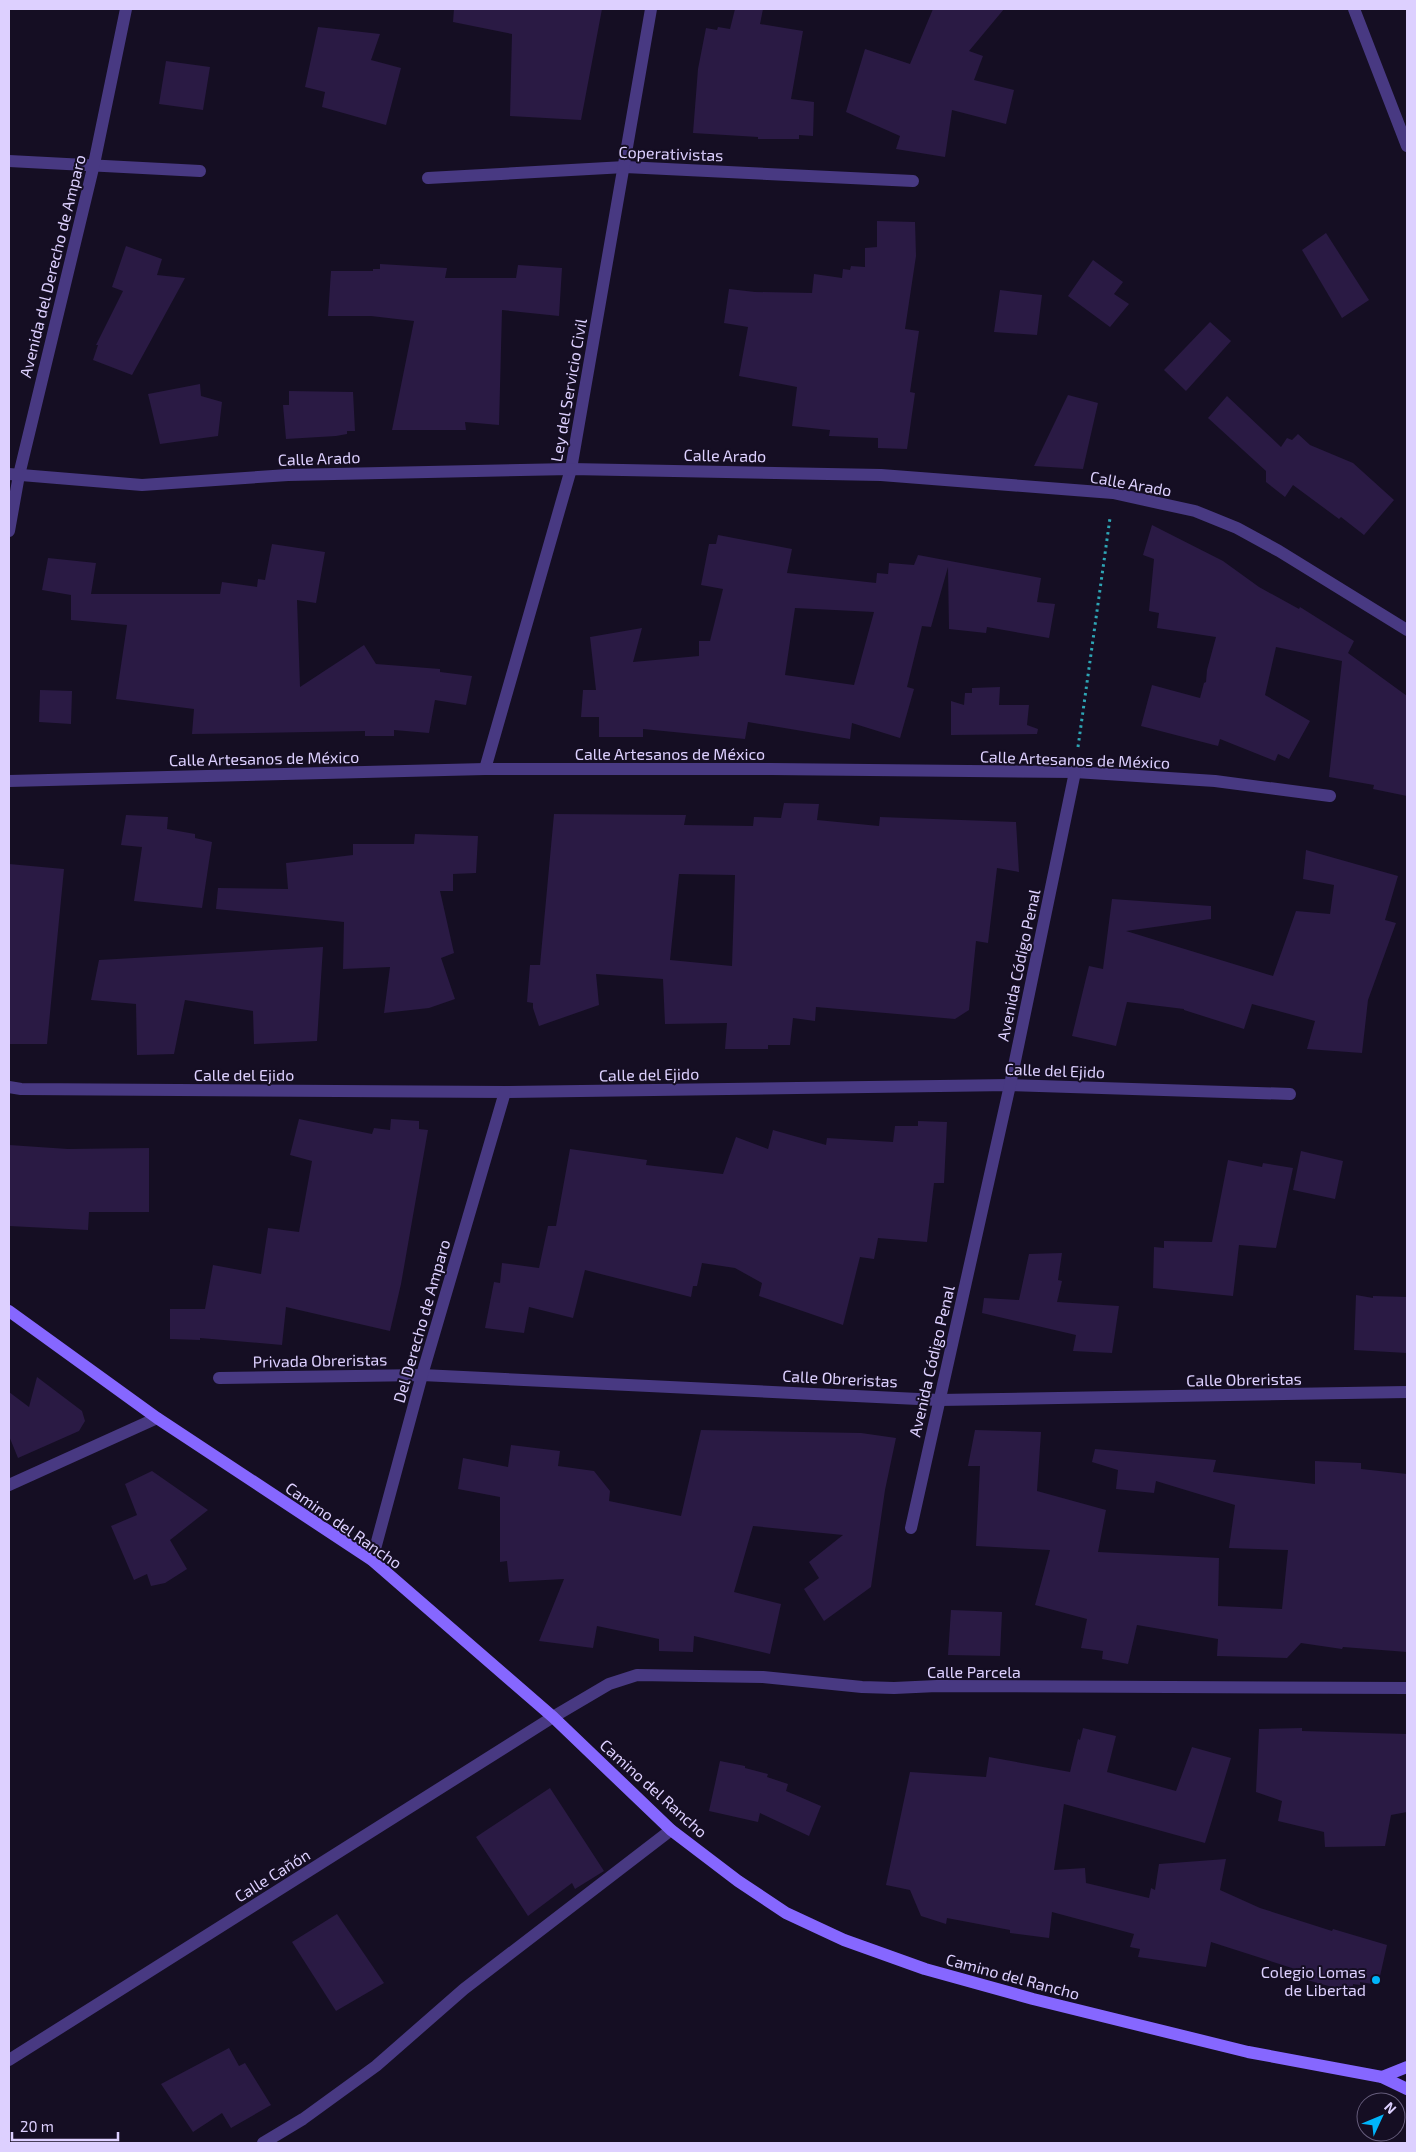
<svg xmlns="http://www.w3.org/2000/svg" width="1416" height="2152" viewBox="0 0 1416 2152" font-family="'Exo 2',sans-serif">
<rect width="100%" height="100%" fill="#150e23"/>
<!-- building -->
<g fill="#2a1a44" fill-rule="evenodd">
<polygon points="454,9 602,9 581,120 510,116 512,34 453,22"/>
<polygon points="735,9 763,9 760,24 803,31 791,99 814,102 813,136 799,135 799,139 758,139 758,137 693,133 698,69 706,28 717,30 718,27 730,29"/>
<polygon points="933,9 1004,9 969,51 983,56 974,80 1014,90 1006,124 952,110 945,157 896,149 900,136 846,112 865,49 910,64"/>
<polygon points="318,27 380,34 371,60 401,68 386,125 322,107 325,92 305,87"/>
<polygon points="166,61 210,67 203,110 159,104"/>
<polygon points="877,221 915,222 916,256 905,329 919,331 910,392 915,393 907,449 878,448 878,438 829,436 830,430 792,426 797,387 739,376 748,327 724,323 729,289 755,292 812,293 814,274 842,278 843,269 850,270 851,266 865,267 865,248 877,247"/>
<polygon points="1326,233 1369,300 1342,318 1302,250"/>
<polygon points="126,246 162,259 157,275 185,278 132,375 93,360 98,345 96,345 123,291 112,287"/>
<polygon points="1093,260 1123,282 1114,294 1129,304 1110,327 1068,296"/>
<polygon points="380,264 447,268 445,278 516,278 518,265 562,268 559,316 502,310 499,425 465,422 466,430 392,430 414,321 371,316 328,316 331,271 373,271 373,269 380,269"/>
<polygon points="1000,290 1042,295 1037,335 994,332"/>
<polygon points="1210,322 1231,341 1186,391 1164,370"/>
<polygon points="200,384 201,396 222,402 218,436 160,444 148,394"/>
<polygon points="289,391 353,392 355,431 347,431 347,434 336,436 286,439 283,405 289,405"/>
<polygon points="1068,395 1098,403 1083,469 1034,466"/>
<polygon points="1227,396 1281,447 1287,438 1292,440 1298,434 1310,445 1353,463 1394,500 1364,535 1341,517 1339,519 1293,485 1285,497 1266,482 1266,471 1208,418"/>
<polygon points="1152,525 1223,561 1259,587 1299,609 1300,607 1354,641 1348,653 1407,696 1407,796 1373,789 1374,785 1329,777 1342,661 1276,647 1265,695 1310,721 1289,759 1278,754 1275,761 1220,739 1218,746 1141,726 1152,685 1200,698 1204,683 1206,682 1207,670 1216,637 1157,628 1159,613 1149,611 1154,559 1143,555"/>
<path d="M 718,535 L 792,549 L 787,573 L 876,583 L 877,573 L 888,574 L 889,563 L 914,565 L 918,555 L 1041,578 L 1037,602 L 1055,604 L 1049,638 L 987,627 L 986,633 L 949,629 L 948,567 L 931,627 L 922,626 L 907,687 L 914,689 L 900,738 L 852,723 L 850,739 L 748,722 L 745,739 L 643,729 L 643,737 L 599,737 L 599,717 L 581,717 L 583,690 L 596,690 L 590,637 L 642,628 L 633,662 L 699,656 L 699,641 L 710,641 L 723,589 L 701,585 L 709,544 L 716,544 ZM 795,608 L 874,612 L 854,685 L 785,675 Z"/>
<polygon points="272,544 325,552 316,603 297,600 300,687 364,645 376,664 440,669 440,672 472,676 466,705 435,700 429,733 394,730 394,736 365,736 365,731 192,734 194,709 116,699 127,625 71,620 71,595 42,590 48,558 96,563 91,594 220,594 222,582 257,587 258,579 265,580"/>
<polygon points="1000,687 999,705 1029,705 1027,725 1038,729 1037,734 951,735 951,701 964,705 965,693 972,693 972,688"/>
<polygon points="40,690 72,691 71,724 39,722"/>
<path d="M 784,803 L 819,804 L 817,820 L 879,826 L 880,817 L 1016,822 L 1019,872 L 997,868 L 988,943 L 976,941 L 969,1010 L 955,1019 L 816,1007 L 815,1021 L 793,1018 L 790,1045 L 768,1045 L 768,1049 L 725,1049 L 727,1023 L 665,1024 L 663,979 L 596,974 L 599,1005 L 539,1026 L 533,1008 L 533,1003 L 527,1002 L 530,965 L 540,965 L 554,814 L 686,815 L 684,825 L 753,826 L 754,817 L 781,818 ZM 679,874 L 735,875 L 732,966 L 670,960 Z"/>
<polygon points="126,815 168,817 167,829 195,834 195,838 212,842 202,908 134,901 142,847 121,845"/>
<polygon points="415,834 478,836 476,873 453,874 453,891 440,891 454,953 441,958 455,999 429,1008 384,1013 390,967 343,969 344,922 216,909 218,888 288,889 286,863 353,855 353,844 414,844"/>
<polygon points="1306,850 1398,876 1385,920 1396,923 1368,1000 1362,1053 1307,1049 1315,1021 1252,1004 1244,1029 1184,1010 1184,1009 1127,1002 1116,1046 1072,1036 1089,966 1103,969 1112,899 1211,906 1211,919 1126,931 1273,976 1296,911 1330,914 1334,885 1303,879"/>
<polygon points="9,864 64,869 47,1044 9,1044"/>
<polygon points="323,947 317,1041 254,1044 253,1011 185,1000 174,1054 137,1055 136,1004 91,1000 99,960"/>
<polygon points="299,1119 372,1134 374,1128 390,1130 391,1119 419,1121 419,1129 428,1130 401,1284 390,1331 286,1307 282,1345 200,1338 200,1340 170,1339 170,1309 205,1309 213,1265 261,1274 268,1228 299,1232 312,1161 290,1155"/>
<polygon points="918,1121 947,1122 944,1183 934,1183 927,1242 878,1238 874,1259 860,1257 843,1325 759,1296 762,1283 735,1268 702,1263 697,1286 693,1286 691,1297 585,1270 573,1318 529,1307 524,1333 485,1328 494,1282 500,1283 502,1263 539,1268 548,1226 556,1226 570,1149 647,1160 646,1165 723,1174 736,1137 768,1149 773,1130 826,1145 827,1138 893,1142 895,1126 918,1126"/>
<polygon points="9,1145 68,1149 149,1148 149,1212 89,1212 88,1230 9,1226"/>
<polygon points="1301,1151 1343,1161 1335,1199 1293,1190"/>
<polygon points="1228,1160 1262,1167 1263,1163 1293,1168 1276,1248 1239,1245 1233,1296 1153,1288 1154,1247 1164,1248 1164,1241 1212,1242"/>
<polygon points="1062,1253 1058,1280 1062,1281 1057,1302 1119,1306 1112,1353 1073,1351 1076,1335 982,1313 984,1298 1019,1300 1029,1254"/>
<polygon points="1356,1295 1373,1298 1373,1296 1407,1297 1407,1353 1354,1350"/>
<polygon points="37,1377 82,1411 85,1421 79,1431 18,1458 9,1436 9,1392 29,1407"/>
<polygon points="701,1430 861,1433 896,1438 885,1490 871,1587 824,1621 804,1589 819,1578 809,1562 843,1535 753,1526 734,1592 781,1604 770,1654 694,1636 693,1652 659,1651 659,1639 597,1626 593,1648 539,1641 564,1579 509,1582 507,1561 500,1562 500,1497 458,1489 463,1458 508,1467 511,1445 560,1451 558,1466 594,1471 610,1491 609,1501 681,1516"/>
<polygon points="975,1430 1041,1432 1037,1491 1106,1510 1098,1552 1219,1558 1218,1606 1282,1609 1288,1550 1229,1548 1235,1505 1156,1481 1154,1493 1116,1489 1118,1470 1092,1462 1095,1449 1216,1460 1213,1472 1315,1484 1315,1461 1361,1463 1361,1469 1407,1474 1407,1652 1343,1647 1342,1649 1301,1643 1287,1658 1217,1656 1218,1639 1137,1625 1128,1664 1102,1659 1103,1651 1081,1648 1087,1619 1035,1605 1050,1550 976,1546 980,1466 968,1466"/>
<polygon points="152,1471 208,1510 170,1540 187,1569 165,1583 151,1586 147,1574 134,1580 111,1526 137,1515 125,1484"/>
<polygon points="951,1610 1002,1612 1000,1656 948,1655"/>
<polygon points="1083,1728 1116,1736 1107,1772 1176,1791 1192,1747 1231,1758 1205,1843 1064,1804 1054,1870 1085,1868 1086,1883 1149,1898 1151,1888 1155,1890 1159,1864 1226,1859 1220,1890 1260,1908 1332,1931 1333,1929 1387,1945 1378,1985 1360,1982 1360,1985 1353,1984 1352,1991 1332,1987 1293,1976 1295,1969 1211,1942 1206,1967 1138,1957 1140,1949 1130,1947 1134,1934 1052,1912 1049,1938 1010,1933 1010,1930 947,1918 946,1924 921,1916 910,1890 886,1885 910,1772 986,1777 989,1757 1070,1772 1078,1739 1080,1740"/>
<polygon points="1302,1728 1302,1731 1407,1734 1407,1812 1391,1815 1385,1846 1325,1847 1324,1832 1278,1821 1282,1801 1256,1792 1259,1729"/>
<polygon points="720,1761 745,1766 745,1768 768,1774 767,1777 788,1784 786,1791 821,1806 809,1836 760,1813 758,1822 709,1811"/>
<polygon points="550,1788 604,1871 575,1889 572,1883 528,1916 476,1837"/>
<polygon points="337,1914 384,1983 336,2011 292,1942"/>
<polygon points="229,2048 239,2066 245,2063 271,2105 231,2128 222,2113 193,2132 161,2084"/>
</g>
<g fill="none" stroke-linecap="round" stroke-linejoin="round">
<!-- path -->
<polyline stroke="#2ea5b5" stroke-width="3" stroke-dasharray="2.5 4" stroke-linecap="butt" points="1078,747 1110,518"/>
<!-- minor -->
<g stroke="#483982" stroke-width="12">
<polyline points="1354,9 1407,146"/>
<polyline points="9,161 200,171"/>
<polyline points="428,178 625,167 913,181"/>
<polyline points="9,531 19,475 94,164 126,9"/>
<polyline points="485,769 571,469 651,9"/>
<polyline points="9,781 485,769 771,769 1075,772 1215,781 1330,796"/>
<polyline points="9,1087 21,1089 505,1092 1010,1085 1290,1094"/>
<polyline points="219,1378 422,1375 939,1400 1407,1392"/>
<polyline points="9,1485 157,1418"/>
<polyline points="911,1528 1010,1085 1075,772"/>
<polyline points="372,1560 422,1375 505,1092"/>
<polyline points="9,2060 553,1717 609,1684 637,1675 763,1677 862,1687 894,1688 937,1686 1407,1688"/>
<polyline points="263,2143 303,2119 376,2066 464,1989 671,1830"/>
</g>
<!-- tertiary -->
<polyline stroke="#483982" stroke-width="12" points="9,474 142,485 288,475 571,469 881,475 1113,493 1195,511 1237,528 1279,551 1407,630"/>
<!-- secondary -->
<g stroke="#8667ff" stroke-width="12">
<polyline points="9,1311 157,1418 372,1560 553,1717 671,1830 738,1881 786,1913 844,1940 925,1969 1033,1999 1248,2052 1382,2077 1407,2089"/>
<polyline points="1382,2077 1407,2067"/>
</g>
</g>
<!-- markers -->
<circle fill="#00b5fb" stroke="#150e23" stroke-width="2" cx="1376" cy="1980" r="5"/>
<g text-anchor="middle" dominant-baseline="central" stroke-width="4" stroke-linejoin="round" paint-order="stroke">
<!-- street labels -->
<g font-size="16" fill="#ddd0ff" stroke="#150e23">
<text transform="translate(671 153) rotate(2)">Coperativistas</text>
<text transform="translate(52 266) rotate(-76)">Avenida del Derecho de Amparo</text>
<text transform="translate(568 390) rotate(-80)">Ley del Servicio Civil</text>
<text transform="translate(725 455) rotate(1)">Calle Arado</text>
<text transform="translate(319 458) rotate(-2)">Calle Arado</text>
<text transform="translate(1131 483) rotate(10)">Calle Arado</text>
<text x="670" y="753">Calle Artesanos de México</text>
<text transform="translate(264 758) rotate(-1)">Calle Artesanos de México</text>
<text transform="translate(1075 759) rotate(2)">Calle Artesanos de México</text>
<text transform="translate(1018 965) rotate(-78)">Avenida Código Penal</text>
<text transform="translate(1055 1070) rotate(2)">Calle del Ejido</text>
<text x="244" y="1074">Calle del Ejido</text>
<text transform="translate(649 1074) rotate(-1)">Calle del Ejido</text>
<text transform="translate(421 1321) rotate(-74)">Del Derecho de Amparo</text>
<text transform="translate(320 1360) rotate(-1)">Privada Obreristas</text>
<text transform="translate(931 1361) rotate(-77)">Avenida Código Penal</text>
<text transform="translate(840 1378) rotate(3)">Calle Obreristas</text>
<text transform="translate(1244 1379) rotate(-1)">Calle Obreristas</text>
<text transform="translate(344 1525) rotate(35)">Camino del Rancho</text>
<text x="974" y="1671">Calle Parcela</text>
<text transform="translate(654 1788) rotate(42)">Camino del Rancho</text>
<text transform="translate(272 1875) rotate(-32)">Calle Cañón</text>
<text transform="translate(1013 1976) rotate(15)">Camino del Rancho</text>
</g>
<!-- poi labels -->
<g font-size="16" fill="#ddd0ff" stroke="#150e23" text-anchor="end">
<text x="1366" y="1971">Colegio Lomas<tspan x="1366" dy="18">de Libertad</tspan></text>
</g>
</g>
<!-- border -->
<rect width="1416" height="2152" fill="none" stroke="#ddd0ff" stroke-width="20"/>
<!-- north arrow -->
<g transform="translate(1381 2117) rotate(46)"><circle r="24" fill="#150e23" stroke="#655c7b"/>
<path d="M0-4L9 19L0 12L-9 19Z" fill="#00b5fb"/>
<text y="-8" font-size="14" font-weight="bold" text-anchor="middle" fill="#ddd0ff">N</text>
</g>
<!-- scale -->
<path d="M12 2132v8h106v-8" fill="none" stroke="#ddd0ff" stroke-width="2.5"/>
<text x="20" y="2132" font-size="15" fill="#ddd0ff" stroke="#150e23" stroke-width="4" paint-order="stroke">20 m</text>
</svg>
